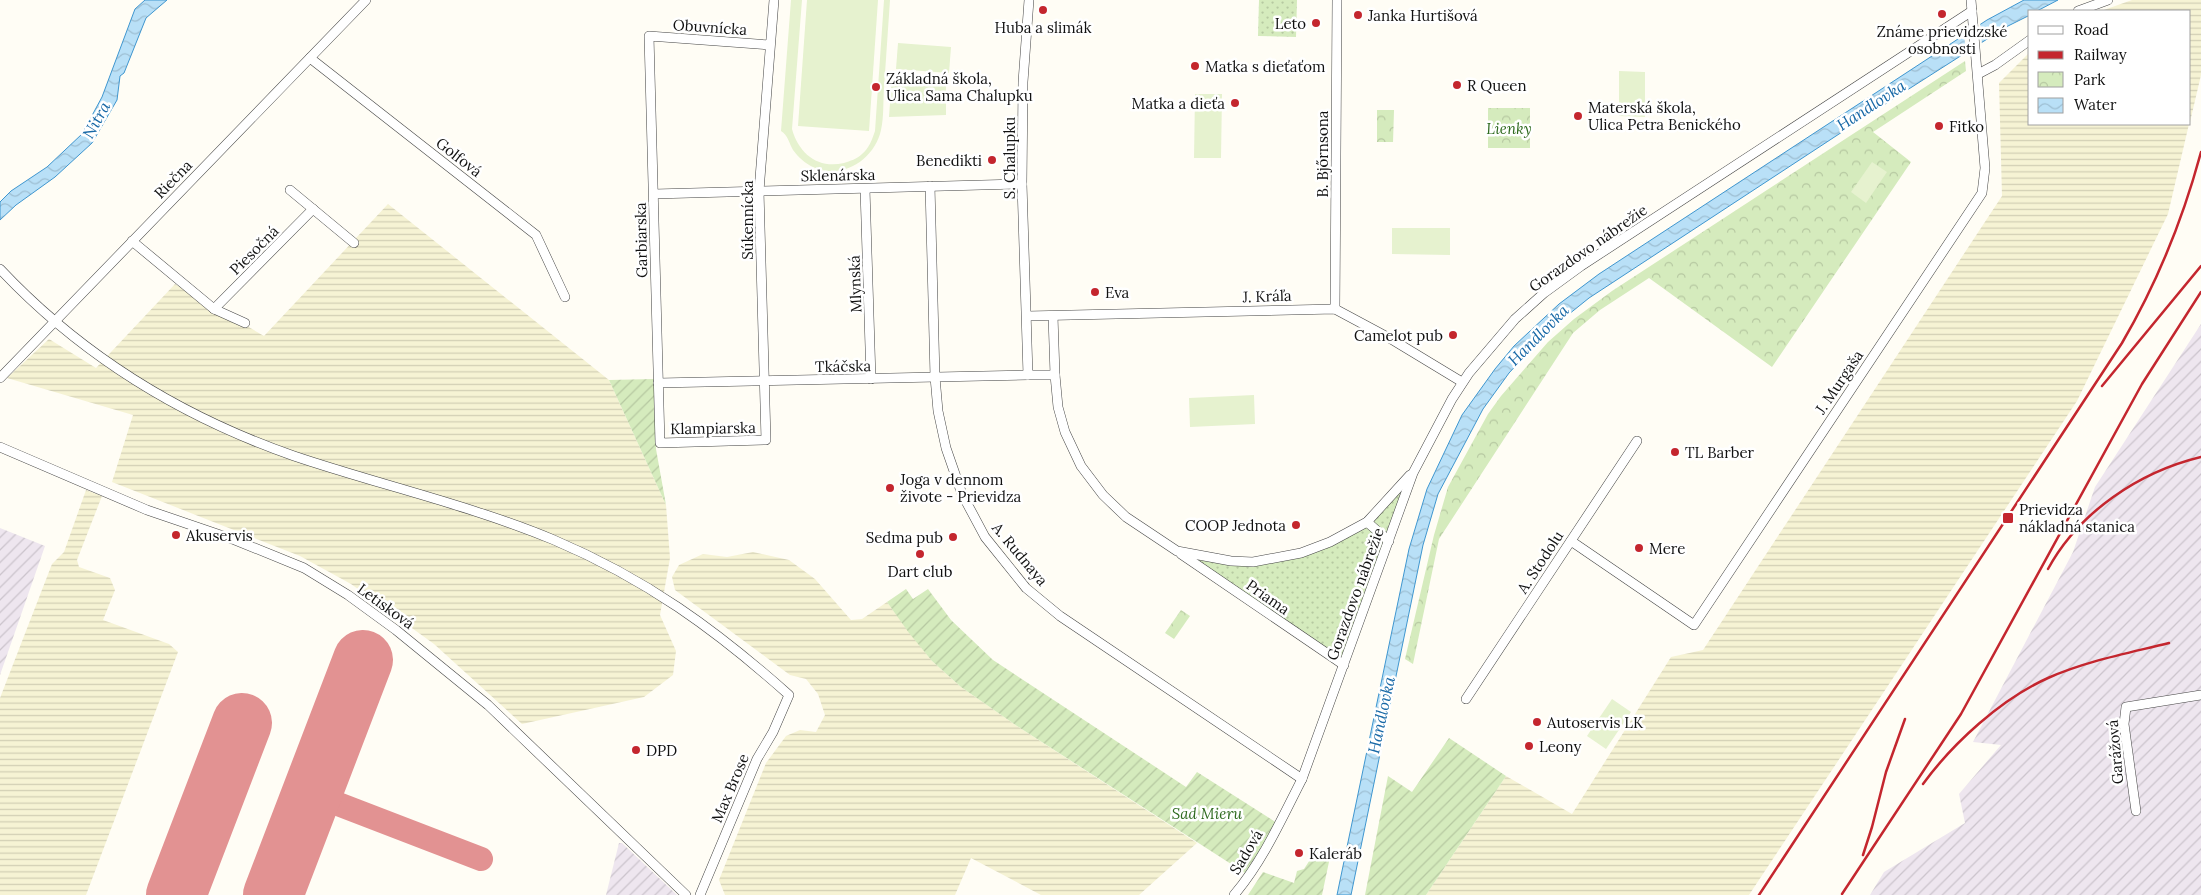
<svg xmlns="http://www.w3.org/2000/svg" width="2201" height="895" viewBox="0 0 2201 895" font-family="Lora,serif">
<defs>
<pattern id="industrial-furrows" width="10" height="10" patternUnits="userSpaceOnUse" patternTransform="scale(1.25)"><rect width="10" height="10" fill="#eee6ef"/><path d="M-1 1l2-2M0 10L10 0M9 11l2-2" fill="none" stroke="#cbc4cc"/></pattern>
<pattern id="farmland-rules" width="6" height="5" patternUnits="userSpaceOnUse" patternTransform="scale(1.25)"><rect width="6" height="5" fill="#f6f3d4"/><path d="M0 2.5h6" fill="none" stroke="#d2cfb5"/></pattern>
<pattern id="grass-dots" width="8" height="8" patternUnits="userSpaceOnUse" patternTransform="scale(1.25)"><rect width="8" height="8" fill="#d5ebbd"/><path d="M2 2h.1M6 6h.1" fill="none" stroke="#b6c8a1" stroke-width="1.8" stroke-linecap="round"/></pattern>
<pattern id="park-crowns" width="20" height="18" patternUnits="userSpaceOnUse" patternTransform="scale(1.25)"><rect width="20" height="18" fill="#d5ebbd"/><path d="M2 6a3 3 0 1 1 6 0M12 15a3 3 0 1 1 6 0" fill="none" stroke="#b6c8a1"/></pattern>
<pattern id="garden-furrows" width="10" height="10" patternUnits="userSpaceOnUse" patternTransform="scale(1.25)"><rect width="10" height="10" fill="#d5ebbd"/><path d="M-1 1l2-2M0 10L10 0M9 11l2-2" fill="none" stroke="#b6c8a1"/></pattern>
<pattern id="water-waves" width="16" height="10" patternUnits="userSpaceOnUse" patternTransform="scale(1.25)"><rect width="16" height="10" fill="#b9e0f7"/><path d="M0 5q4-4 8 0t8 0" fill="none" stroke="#9ebfd3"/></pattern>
</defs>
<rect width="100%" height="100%" fill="#fffdf5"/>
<!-- industrial -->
<g fill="url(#industrial-furrows)">
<polygon points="2201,324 2201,895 1870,895 1884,872 1965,823 1959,794 2001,745 1973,742 2073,552 2095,487"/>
<polygon points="0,528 45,546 0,675"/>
<polygon points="619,843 622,843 677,895 606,895"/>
</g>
<!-- farmland -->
<g fill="url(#farmland-rules)">
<polygon points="2132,0 2201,0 2201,75 2190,122 2190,11 2101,11"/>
<polygon points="2030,52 2030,124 2189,124 2168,214 2077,401 1749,895 1426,895 1506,776 1572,814 1671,657 1703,650 2002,196 1999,83"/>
<polygon points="388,204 609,380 666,505 670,558 660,615 676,651 673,675 644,697 522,724 434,644 351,584 300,556 112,482 133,415 7,378 49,339 96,368 175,284 264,336"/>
<polygon points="86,490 102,496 77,560 79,567 110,578 115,590 103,620 169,644 178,652 86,895 0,895 0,698 52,564 64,552"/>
<polygon points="753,552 789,560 815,579 851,620 862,619 887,602 909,632 932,661 961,687 1017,726 1197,843 1139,895 1041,895 971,858 955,895 725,895 719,880 766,763 786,736 800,730 816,732 825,715 818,694 806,679 790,675 675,590 672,577 679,565 703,554 727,557"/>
</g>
<!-- grass -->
<g fill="url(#grass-dots)">
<polygon points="1259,0 1297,0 1296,37 1258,36"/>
<polygon points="1414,472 1344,665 1185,554 1232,559 1274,559 1302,554 1366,523"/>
</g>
<!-- park -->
<g fill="url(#park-crowns)">
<polygon points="1965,61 1966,71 1873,132 1911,162 1772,367 1649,278 1600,310 1573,333 1439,539 1413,664 1405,659 1434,535 1448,487 1488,414 1501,396 1548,342 1574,319 1612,291"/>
<rect x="1488" y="108" width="42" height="40"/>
<polygon points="1377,110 1394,110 1393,142 1377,142"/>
<polygon points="1181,610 1190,616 1174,639 1165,633"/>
</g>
<!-- garden -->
<g fill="url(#garden-furrows)">
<polygon points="654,379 656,449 666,505 609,380"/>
<polygon points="906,589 913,599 928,589 951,620 993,660 1186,787 1197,772 1277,823 1245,873 1017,726 961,687 932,661 909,633 887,602"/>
<polygon points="1449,738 1506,776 1426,895 1365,895 1388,776 1412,792"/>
<polygon points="1317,849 1330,857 1322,895 1248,895 1263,872 1294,883 1297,871 1304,869"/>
</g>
<!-- pitch -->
<g fill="#e6f2cf">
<path d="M 791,0 L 802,0 L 792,129 C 799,154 818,169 844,163 C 850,161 857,159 862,154 C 869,148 872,140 875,131 L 884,0 L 890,0 C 888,29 886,59 884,88 C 883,102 884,117 881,130 C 875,159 842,181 813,167 C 806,164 798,157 793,150 C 789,143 788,135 781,131 Z"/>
<polygon points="807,0 878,0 869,131 798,126"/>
<polygon points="898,43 951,47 949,73 896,69"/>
<polygon points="1619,71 1645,72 1645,117 1619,116"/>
<polygon points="892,75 946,78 946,115 889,117"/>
<polygon points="1195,94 1222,94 1221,158 1194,158"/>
<polygon points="1872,162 1887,172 1866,203 1851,192"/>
<polygon points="1392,228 1450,228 1450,255 1392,254"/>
<polygon points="1254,395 1255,424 1190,427 1189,398"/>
<polygon points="1612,699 1631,712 1606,749 1587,736"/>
</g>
<!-- water -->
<g fill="url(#water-waves)" stroke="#3f96cf">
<polygon points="145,0 167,0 146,18 124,73 120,76 117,100 92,143 55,177 16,205 0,220 0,202 11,191 47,167 82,134 102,97 135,9"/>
<polygon points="2024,0 2058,0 2037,11 2030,11 2030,15 2006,27 1868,115 1589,298 1548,331 1509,373 1483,409 1438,494 1423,545 1351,895 1337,895 1409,549 1427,489 1462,415 1495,369 1514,346 1559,304 1599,274 1987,20"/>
</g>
<!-- pier -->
<polygon fill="#fffdf5" points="1980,21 1982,45 1966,55 1964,32"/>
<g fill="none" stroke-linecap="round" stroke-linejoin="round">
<!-- taxiway -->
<polyline stroke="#e29292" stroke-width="24" points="312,794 481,859"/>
<!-- runway -->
<g stroke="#e29292" stroke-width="60">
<polyline points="176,895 242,723"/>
<polyline points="273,895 363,660"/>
</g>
<defs>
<g id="minor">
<polyline points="1029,0 1023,82 1022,184 1028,375 1055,375"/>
<polyline points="2078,11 2108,0"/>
<polyline points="770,45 649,36 660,443 766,440 759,191 774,0"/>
<polyline points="310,58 536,235 565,297"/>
<polyline points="1978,74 1995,65 2030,40"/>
<polyline points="930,186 935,377 938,411 946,448 962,494 985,537 1026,588 1060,616 1302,779"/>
<polyline points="865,189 871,379"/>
<polyline points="290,190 354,243"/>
<polyline points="654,194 1022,184"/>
<polyline points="132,241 214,309 313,209"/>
<path d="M 0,269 C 81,355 182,417 294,456 C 380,485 470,505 554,540 C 646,579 715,629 789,695 L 773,732 L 757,759 L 700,895"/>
<polyline points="214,309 245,323"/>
<polyline points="1335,309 1337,0"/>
<polyline points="1027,316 1335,309 1391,339 1462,382"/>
<polyline points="1053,316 1055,375 1058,407 1065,432 1081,466 1103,495 1126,517 1177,551 1231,561 1253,562 1301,553 1330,542 1367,522 1410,475"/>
<polyline points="0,378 366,0"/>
<polyline points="658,383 1028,375"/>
<polyline points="0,447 147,510 235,540 304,568 348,595 396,630 488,705 686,895"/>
<polyline points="1367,522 1389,541"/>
<polyline points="1571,541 1694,625 1982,193 1985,168 1971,0"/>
<polyline points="1181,554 1344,665"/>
<polyline points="1466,699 1637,441"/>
<polyline points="2136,811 2124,724 2126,707 2201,695"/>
<path d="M 1234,895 C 1263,861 1282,818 1302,779 L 1413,473 L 1452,399 L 1469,373 L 1515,319 L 1544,293 L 1581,266 L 1972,11"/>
</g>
</defs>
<!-- minor casing -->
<use href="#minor" stroke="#444" stroke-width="10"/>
<!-- minor -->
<use href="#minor" stroke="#fff" stroke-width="9"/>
<!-- rail -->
<g stroke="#c4262e" stroke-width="2.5">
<polyline points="2102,386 2201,266"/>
<path d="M 2048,569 C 2079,512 2139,472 2201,457"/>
<path d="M 1923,784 C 1953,743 2001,699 2048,678 C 2086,661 2129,653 2169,643"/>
<polyline points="1863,855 1872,827 1886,772 1905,719"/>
<polyline points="1842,894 1961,714 2142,384 2201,292"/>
<path d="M 1759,895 L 2122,343 C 2157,283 2183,219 2201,152"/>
</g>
</g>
<!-- markers -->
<g fill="#c4262e" stroke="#fff" stroke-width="2">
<circle cx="1043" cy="10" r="5"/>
<circle cx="1942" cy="14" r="5"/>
<circle cx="1358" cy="15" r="5"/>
<circle cx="1316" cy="23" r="5"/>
<circle cx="1195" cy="66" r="5"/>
<circle cx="1457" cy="85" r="5"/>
<circle cx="876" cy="87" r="5"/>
<circle cx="1235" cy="103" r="5"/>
<circle cx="1578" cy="116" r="5"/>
<circle cx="1939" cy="126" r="5"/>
<circle cx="992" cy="160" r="5"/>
<circle cx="1095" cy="292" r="5"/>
<circle cx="1453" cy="335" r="5"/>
<circle cx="1675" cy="452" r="5"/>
<circle cx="890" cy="488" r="5"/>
<rect x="2002" y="512" width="12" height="12" rx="2.5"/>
<circle cx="1296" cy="525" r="5"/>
<circle cx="176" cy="535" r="5"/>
<circle cx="953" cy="537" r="5"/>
<circle cx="1639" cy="548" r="5"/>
<circle cx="920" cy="554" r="5"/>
<circle cx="1537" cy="722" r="5"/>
<circle cx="1529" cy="746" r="5"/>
<circle cx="636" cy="750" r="5"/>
<circle cx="1299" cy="853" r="5"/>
</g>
<g text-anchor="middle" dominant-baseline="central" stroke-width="5" stroke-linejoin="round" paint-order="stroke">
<!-- poi labels -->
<g font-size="15" fill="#111" stroke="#fff" text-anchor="start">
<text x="1368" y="15">Janka Hurtišová</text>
<text x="1306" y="23" text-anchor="end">Leto</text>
<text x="1043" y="27" text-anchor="middle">Huba a slimák</text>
<text x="1942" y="31" text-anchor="middle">Známe prievidzské<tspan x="1942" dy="17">osobnosti</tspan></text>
<text x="1205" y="66">Matka s dieťaťom</text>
<text x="886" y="78">Základná škola,<tspan x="886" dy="17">Ulica Sama Chalupku</tspan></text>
<text x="1467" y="85">R Queen</text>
<text x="1225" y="103" text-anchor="end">Matka a dieťa</text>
<text x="1588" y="107">Materská škola,<tspan x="1588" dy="17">Ulica Petra Benického</tspan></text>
<text x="1949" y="126">Fitko</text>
<text x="982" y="160" text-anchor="end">Benedikti</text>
<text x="1105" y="292">Eva</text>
<text x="1443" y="335" text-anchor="end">Camelot pub</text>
<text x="1685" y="452">TL Barber</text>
<text x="900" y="479">Joga v dennom<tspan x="900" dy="17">živote - Prievidza</tspan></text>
<text x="2019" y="509">Prievidza<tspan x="2019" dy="17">nákladná stanica</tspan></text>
<text x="1286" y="525" text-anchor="end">COOP Jednota</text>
<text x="186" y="535">Akuservis</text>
<text x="943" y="537" text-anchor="end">Sedma pub</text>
<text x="1649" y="548">Mere</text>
<text x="920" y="571" text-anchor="middle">Dart club</text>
<text x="1547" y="722">Autoservis LK</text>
<text x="1539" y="746">Leony</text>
<text x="646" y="750">DPD</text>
<text x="1309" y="853">Kaleráb</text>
</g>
<!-- street labels -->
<g font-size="15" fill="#111" stroke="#fff">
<text transform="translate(710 27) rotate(4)">Obuvnícka</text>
<text transform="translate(1322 154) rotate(-90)">B. Bjőrnsona</text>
<text transform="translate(459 157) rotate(38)">Golfová</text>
<text transform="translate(1009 158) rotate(-90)">S. Chalupku</text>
<text transform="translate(838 175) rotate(-1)">Sklenárska</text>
<text transform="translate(173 179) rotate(-46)">Riečna</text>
<text transform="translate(747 220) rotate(-90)">Súkennícka</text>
<text transform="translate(641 240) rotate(-91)">Garbiarska</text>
<text transform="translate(1588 248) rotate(-35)">Gorazdovo nábrežie</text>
<text transform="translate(254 250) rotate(-45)">Piesočná</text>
<text transform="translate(855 284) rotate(-92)">Mlynská</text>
<text transform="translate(1267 296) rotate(-2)">J. Kráľa</text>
<text transform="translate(843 366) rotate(-1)">Tkáčska</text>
<text transform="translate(1839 382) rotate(-56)">J. Murgaša</text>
<text transform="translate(713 428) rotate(-1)">Klampiarska</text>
<text transform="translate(1020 554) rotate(50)">A. Rudnaya</text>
<text transform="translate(1540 562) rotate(-57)">A. Stodolu</text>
<text transform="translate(1355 594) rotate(-70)">Gorazdovo nábrežie</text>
<text transform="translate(1268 597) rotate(35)">Priama</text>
<text transform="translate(386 606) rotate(36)">Letisková</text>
<text transform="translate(2115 752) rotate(-95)">Garážová</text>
<text transform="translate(730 788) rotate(-67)">Max Brose</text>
<text transform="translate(1246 852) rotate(-59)">Sadová</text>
</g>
<!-- park labels -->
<g font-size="15" font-style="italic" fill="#2f6b1f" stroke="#fff">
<text x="1509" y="128">Lienky</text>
<text x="1207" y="813">Sad Mieru</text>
</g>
<!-- water labels -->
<g font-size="16" font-style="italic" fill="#1768a6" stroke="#fff">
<text transform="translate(1871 105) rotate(-33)">Handlovka</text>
<text transform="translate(96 120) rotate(-61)">Nitra</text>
<text transform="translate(1538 335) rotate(-45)">Handlovka</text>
<text transform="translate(1381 715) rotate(-78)">Handlovka</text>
</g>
</g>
<!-- legend -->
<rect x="2028" y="10" width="162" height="115" fill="#ffffff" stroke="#a0a0a0"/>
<rect x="2038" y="26" width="25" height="8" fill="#ffffff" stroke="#a0a0a0"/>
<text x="2074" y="35" font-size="15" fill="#111111">Road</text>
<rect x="2038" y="51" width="25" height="8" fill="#c4262e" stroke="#a0a0a0"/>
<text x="2074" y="60" font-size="15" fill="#111111">Railway</text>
<rect x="2038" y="72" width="25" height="15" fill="url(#park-crowns)" stroke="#a0a0a0"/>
<text x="2074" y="85" font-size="15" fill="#111111">Park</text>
<rect x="2038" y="98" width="25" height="15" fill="url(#water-waves)" stroke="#a0a0a0"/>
<text x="2074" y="110" font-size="15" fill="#111111">Water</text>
</svg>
